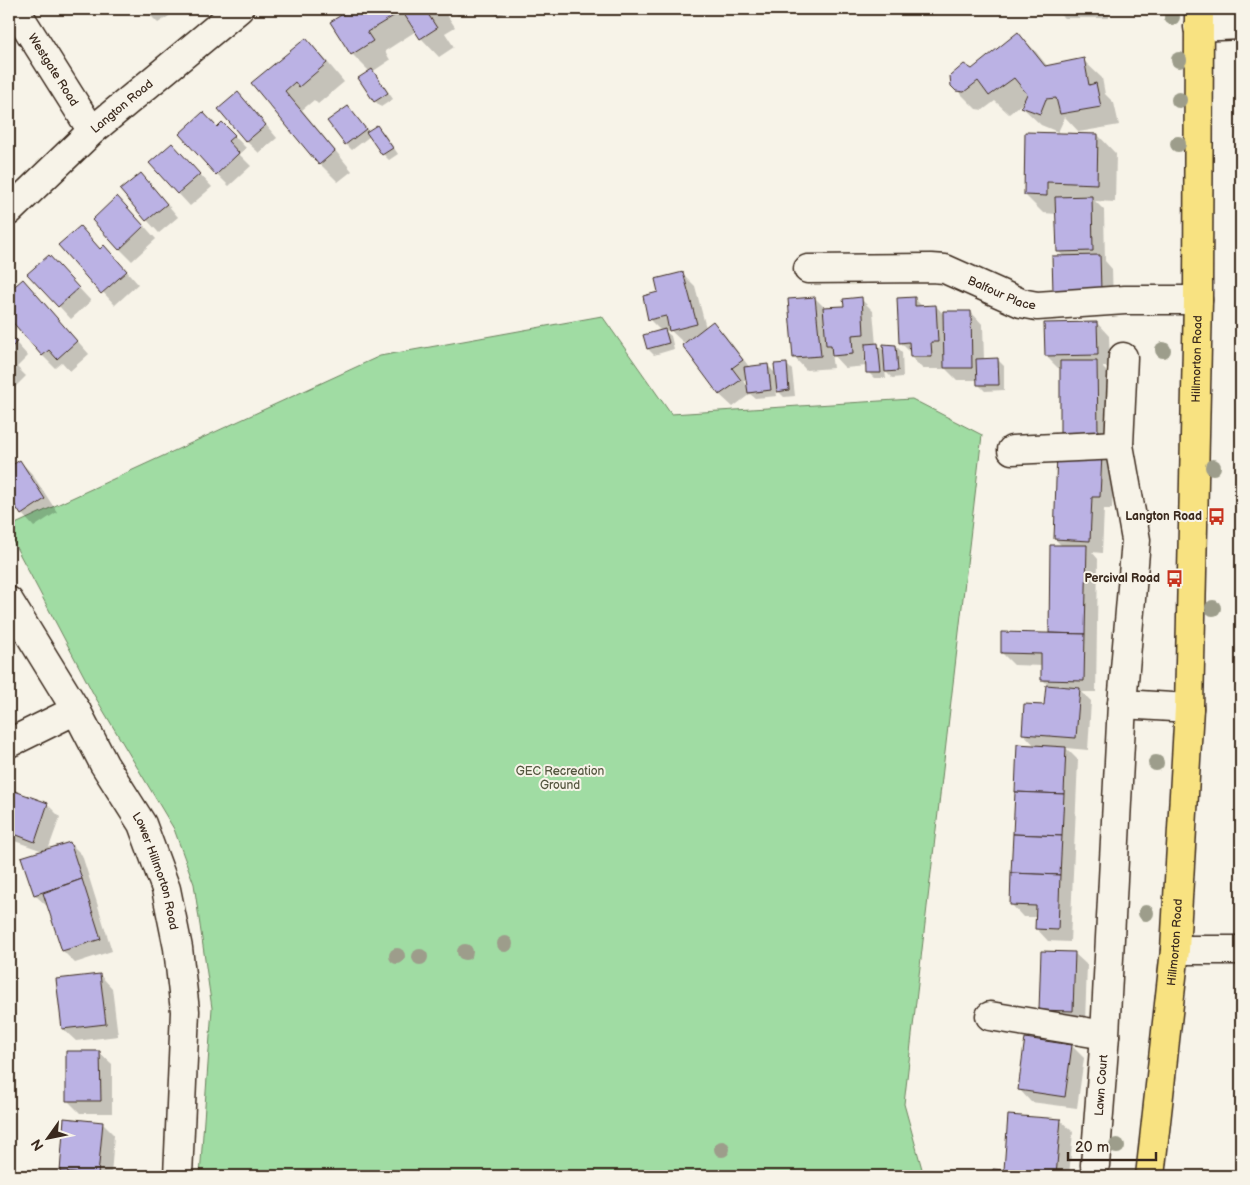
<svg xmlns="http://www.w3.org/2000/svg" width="1250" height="1185" viewBox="0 0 1250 1185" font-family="'Balsamiq Sans',sans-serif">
<rect width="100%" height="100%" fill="#f7f3e8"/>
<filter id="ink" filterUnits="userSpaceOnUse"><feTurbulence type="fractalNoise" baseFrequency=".02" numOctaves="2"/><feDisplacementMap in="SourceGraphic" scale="10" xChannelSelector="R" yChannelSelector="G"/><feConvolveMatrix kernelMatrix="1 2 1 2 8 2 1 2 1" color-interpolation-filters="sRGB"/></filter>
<g filter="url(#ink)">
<!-- green -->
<polygon fill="#a0dca3" stroke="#6e8360" points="602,316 671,414 912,399 982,435 904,1104 924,1176 200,1176 212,1008 194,884 174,829 94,695 9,534 9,527 380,356"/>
<!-- shadow -->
<g fill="#0003" fill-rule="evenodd">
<polygon points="70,9 83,9 75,14"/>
<polygon points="144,9 180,9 158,23"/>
<polygon points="353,9 443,9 455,27 445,33 454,47 439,57 421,38 416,31 385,51 390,60 372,72 377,76 393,99 381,107 375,101 370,72 352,54 332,22"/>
<polygon points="451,9 470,9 458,16"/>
<polygon points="490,9 513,9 498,17"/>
<polygon points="1054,9 1109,9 1109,18 1064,18"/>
<polygon points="1018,33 1036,52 1048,67 1083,60 1102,78 1105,94 1114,103 1119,125 1079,132 1065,117 1058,132 1041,125 1022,107 1024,102 1009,114 995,101 983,110 976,109 952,85 972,71"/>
<polygon points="306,39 324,58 344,82 318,104 314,100 302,110 352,171 338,182 320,164 253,83"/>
<polygon points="238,94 250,106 277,138 259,153 246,141"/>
<polygon points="348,107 369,132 377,127 383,132 398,154 389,160 383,154 370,136 352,150 346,144"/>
<polygon points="222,123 246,148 239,154 251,166 229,186 217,174 217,128"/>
<polygon points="1098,135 1116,154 1115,202 1095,201 1104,210 1105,261 1112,269 1113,303 1058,251 1057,214 1043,213 1025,195"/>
<polygon points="184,157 212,187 190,206 151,164"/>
<polygon points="141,174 153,187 178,217 159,233 147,220 122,190"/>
<polygon points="130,210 156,239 132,261 120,249"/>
<polygon points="80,228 101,250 116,259 138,284 115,305 60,246"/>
<polygon points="61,269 91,301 71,319 29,274"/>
<path d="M 683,274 L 695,286 L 706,328 L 713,323 L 725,335 L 750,368 L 768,366 L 776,374 L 786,364 L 792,370 L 795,396 L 784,397 L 776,389 L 777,396 L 755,398 L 750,394 L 733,407 L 720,395 L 683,345 L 688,341 L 683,342 L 670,330 L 665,331 L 671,336 L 674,349 L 654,355 L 648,349 L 645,336 L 661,331 L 649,319 L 660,293 ZM 747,378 L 748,388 L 743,381 Z"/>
<polygon points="23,280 35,293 89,354 70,371 62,362 55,368 43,356 9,316 9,293"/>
<polygon points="815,298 825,308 845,307 861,299 873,311 876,345 878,345 885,352 896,346 902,352 903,377 892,378 885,371 886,378 874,378 868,372 866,347 864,347 865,366 867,366 845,368 831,353 833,368 806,370 794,357"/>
<polygon points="914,298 923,307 936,306 944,315 971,312 983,325 984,360 998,360 1004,366 1004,390 985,391 979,385 978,380 957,380 943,366 944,369 923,369 911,357 911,353 900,342"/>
<polygon points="1097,323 1109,336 1110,367 1102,367 1109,374 1110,445 1074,445 1061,433 1061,368 1058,368 1046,356"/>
<polygon points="9,335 28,356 17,367 26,376 13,389 9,385"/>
<polygon points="1101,455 1113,467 1112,509 1104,509 1102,553 1092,552 1098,559 1096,692 1082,692 1091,701 1088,750 1066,748 1078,760 1070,942 1048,941 1036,928 1036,917 1023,917 1011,904 1036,747 1023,733 1046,707 1050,687 1042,679 1042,666 1014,665 1002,653 1050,635 1052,546 1062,546 1055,539"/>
<polygon points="20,461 32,474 57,512 34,527 22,514 9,494 9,468"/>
<polygon points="9,791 47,804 60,817 48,850 70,843 82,855 112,951 75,963 63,951 48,907 35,895 23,858 43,851 9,839"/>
<polygon points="1074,953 1087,965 1085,1023 1053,1022 1040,1009"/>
<polygon points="100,975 112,988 118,1036 76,1041 63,1029"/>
<polygon points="1072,1046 1084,1058 1077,1108 1031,1102 1019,1089"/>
<polygon points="99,1052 112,1064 112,1113 80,1113 68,1101"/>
<polygon points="1060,1120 1073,1132 1069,1176 993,1176 994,1171 1005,1172"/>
<polygon points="102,1123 114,1135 111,1176 66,1176 61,1171"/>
</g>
<!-- building -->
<g fill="#bbb2e4" stroke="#3b2a1e">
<polygon points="351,9 436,9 428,14 437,28 420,39 402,11 367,32 373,41 351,55 330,22"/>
<polygon points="1018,32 1045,66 1084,58 1089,85 1096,83 1101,107 1060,114 1056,98 1046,99 1040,114 1021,107 1027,94 1014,78 989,96 978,81 964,92 956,91 951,86 950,76 964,64 972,69"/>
<polygon points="306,38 327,63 299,87 295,82 285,91 335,151 319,165 251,83"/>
<polygon points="372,69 388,93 374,102 358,78"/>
<polygon points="238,92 266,125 246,142 218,109"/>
<polygon points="348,106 366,129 345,145 327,121"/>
<polygon points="203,112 217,127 222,122 235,135 228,141 239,153 216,175 179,134"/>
<polygon points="377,125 393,148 382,155 366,132"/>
<polygon points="1025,132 1098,134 1097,184 1047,182 1047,196 1024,195"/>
<polygon points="172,143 200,174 177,194 149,163"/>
<polygon points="141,173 167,204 146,221 120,190"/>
<polygon points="117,196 144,226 119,250 92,220"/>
<polygon points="1092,196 1093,251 1057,252 1055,197"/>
<polygon points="80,226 100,249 104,245 127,271 101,294 58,245"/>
<polygon points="49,255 79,288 58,307 27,274"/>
<polygon points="1100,255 1101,291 1053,292 1052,256"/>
<polygon points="683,272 697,324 669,331 666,316 648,320 643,296 658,292 655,279"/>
<polygon points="23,279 77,341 57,359 49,350 42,356 9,318 9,291"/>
<polygon points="815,297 821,356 793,358 788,299"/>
<polygon points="862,297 864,334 852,335 853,354 832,356 831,345 826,345 823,307 844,306 843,299"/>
<polygon points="915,297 915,306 936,305 938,342 931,342 932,357 910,357 909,342 899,343 897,298"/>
<polygon points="943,311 971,311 972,368 944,368"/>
<polygon points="713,321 743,360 732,368 741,380 719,395 682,345"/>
<polygon points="1097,322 1098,355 1045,356 1044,323"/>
<polygon points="665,329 669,343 647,349 643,335"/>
<polygon points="9,334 17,342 9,350"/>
<polygon points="878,343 881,373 866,373 865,344"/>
<polygon points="883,344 896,345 898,371 885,372"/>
<polygon points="998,358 999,385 977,385 976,359"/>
<polygon points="1060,361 1097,361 1098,433 1060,433"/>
<polygon points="787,363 789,390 777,392 774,364"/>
<polygon points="768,364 771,390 748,393 744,367"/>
<polygon points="1057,452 1102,454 1100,497 1092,497 1090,541 1054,539"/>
<polygon points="20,460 45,499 21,515 9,496 9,467"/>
<polygon points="1050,545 1087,545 1085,634 1049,633"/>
<polygon points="1001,632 1085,634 1084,681 1041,680 1041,654 1001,653"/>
<polygon points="1046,685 1080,688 1076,738 1022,734 1024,704 1044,705"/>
<polygon points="1017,744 1066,747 1064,794 1015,792"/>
<polygon points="9,789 48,803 35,842 9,832"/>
<polygon points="1015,792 1064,794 1062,836 1013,834"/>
<polygon points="1013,834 1062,836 1060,875 1011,873"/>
<polygon points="70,842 82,879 34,895 21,857"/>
<polygon points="1011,873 1060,875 1058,930 1035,929 1036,906 1010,905"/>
<polygon points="82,879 101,939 62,951 43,893"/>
<polygon points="1041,951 1075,952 1073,1011 1039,1010"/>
<polygon points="100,974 106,1024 62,1029 56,979"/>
<polygon points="1025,1038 1072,1045 1065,1097 1018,1090"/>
<polygon points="66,1051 100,1051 101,1101 66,1101"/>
<polygon points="1008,1115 1061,1119 1056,1176 992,1176 993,1169 1004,1170"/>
<polygon points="64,1118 103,1122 98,1175 60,1172"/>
</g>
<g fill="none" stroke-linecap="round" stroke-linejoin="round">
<defs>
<g id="minor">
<path id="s1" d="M 15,9 L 92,131"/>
<polyline points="1198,27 1241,25"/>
<path id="s2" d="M 9,211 L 92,131 L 239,9"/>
<path id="s3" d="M 808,269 L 931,268 L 945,269 L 1021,303 L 1037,306 L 1125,300 L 1198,300"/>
<polyline points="1123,357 1119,445 1136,540 1122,704 1189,708"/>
<polyline points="1012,450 1119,445"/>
<path id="s4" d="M 9,601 L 76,710 L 104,764 L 142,824 L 166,889 L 178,948 L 185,1011 L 178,1176"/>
<polyline points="9,743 76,710"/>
<polyline points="1175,950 1241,950"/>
<polyline points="990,1016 1105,1035"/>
<path id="s5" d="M 1095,1165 L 1105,1035 L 1122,704"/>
</g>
<g id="highway">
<path id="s6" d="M 1150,1176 L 1175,950 L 1189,708 L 1198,300 L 1199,9"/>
</g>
</defs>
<!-- minor casing -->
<use href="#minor" stroke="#3b2a1e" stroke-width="31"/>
<!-- highway casing -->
<use href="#highway" stroke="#3b2a1e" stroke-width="31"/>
<!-- minor -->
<use href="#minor" stroke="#f7f3e8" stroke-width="28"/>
<!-- highway -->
<use href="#highway" stroke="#f8e281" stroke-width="28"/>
</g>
<!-- trees -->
<g fill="#9d9d8b">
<circle cx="1172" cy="17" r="8"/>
<circle cx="1179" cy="60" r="8"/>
<circle cx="1179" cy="100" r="8"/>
<circle cx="1178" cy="144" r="8"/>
<circle cx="1163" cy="350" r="8"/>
<circle cx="1213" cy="467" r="8"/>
<circle cx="1213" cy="608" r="8"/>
<circle cx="1156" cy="763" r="8"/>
<circle cx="1146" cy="913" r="8"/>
<circle cx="505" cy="944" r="8"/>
<circle cx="465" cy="952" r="8"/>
<circle cx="397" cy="956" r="8"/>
<circle cx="420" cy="957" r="8"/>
<circle cx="1117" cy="1146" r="8"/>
<circle cx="722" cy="1149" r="8"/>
</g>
</g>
<!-- icons -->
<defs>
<symbol id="bus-bare" viewBox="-9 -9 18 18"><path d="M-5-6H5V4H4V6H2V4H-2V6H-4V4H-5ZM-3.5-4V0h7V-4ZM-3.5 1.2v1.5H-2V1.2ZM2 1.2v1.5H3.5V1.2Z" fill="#c8321e" stroke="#f7f3e8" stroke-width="2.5" paint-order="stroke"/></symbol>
</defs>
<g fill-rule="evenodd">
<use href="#bus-bare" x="1204" y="504" width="25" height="25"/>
<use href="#bus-bare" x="1162" y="566" width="25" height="25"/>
</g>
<g text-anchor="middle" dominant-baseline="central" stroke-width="4" stroke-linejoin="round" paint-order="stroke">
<!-- street labels -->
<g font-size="12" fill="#3b2a1e" stroke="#f7f3e8">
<text stroke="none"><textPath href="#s1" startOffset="72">Westgate Road</textPath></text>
<text stroke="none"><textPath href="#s2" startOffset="154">Langton Road</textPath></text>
<text stroke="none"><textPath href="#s3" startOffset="199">Balfour Place</textPath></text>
<text stroke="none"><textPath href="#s6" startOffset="819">Hillmorton Road</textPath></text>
<text stroke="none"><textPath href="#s4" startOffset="309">Lower Hillmorton Road</textPath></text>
<text stroke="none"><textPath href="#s6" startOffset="235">Hillmorton Road</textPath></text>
<text stroke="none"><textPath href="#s5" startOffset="80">Lawn Court</textPath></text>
</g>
<!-- poi labels -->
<g font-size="12" font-weight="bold" fill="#3b2a1e" stroke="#f7f3e8" text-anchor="end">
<text x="1202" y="516">Langton Road</text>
<text x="1160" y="578">Percival Road</text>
</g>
<!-- park labels -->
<g font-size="12" fill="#54563f" stroke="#f7f3e8">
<text x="560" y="771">GEC Recreation<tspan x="560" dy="14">Ground</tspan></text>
</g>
</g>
<!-- margin -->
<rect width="1250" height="1185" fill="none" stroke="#f7f3e8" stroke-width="30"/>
<rect x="15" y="15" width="1220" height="1155" fill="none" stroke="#3b2a1e" stroke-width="2" filter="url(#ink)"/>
<!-- north arrow -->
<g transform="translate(48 1138) rotate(237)" stroke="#f7f3e8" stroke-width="4" paint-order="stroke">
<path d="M0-4L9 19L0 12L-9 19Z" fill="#3b2a1e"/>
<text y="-8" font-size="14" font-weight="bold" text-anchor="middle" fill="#3b2a1e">N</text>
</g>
<!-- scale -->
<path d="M1068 1152v8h88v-8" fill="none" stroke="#3b2a1e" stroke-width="2.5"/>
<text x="1075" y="1152" font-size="15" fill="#3b2a1e" stroke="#f7f3e8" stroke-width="4" paint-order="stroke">20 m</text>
</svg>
